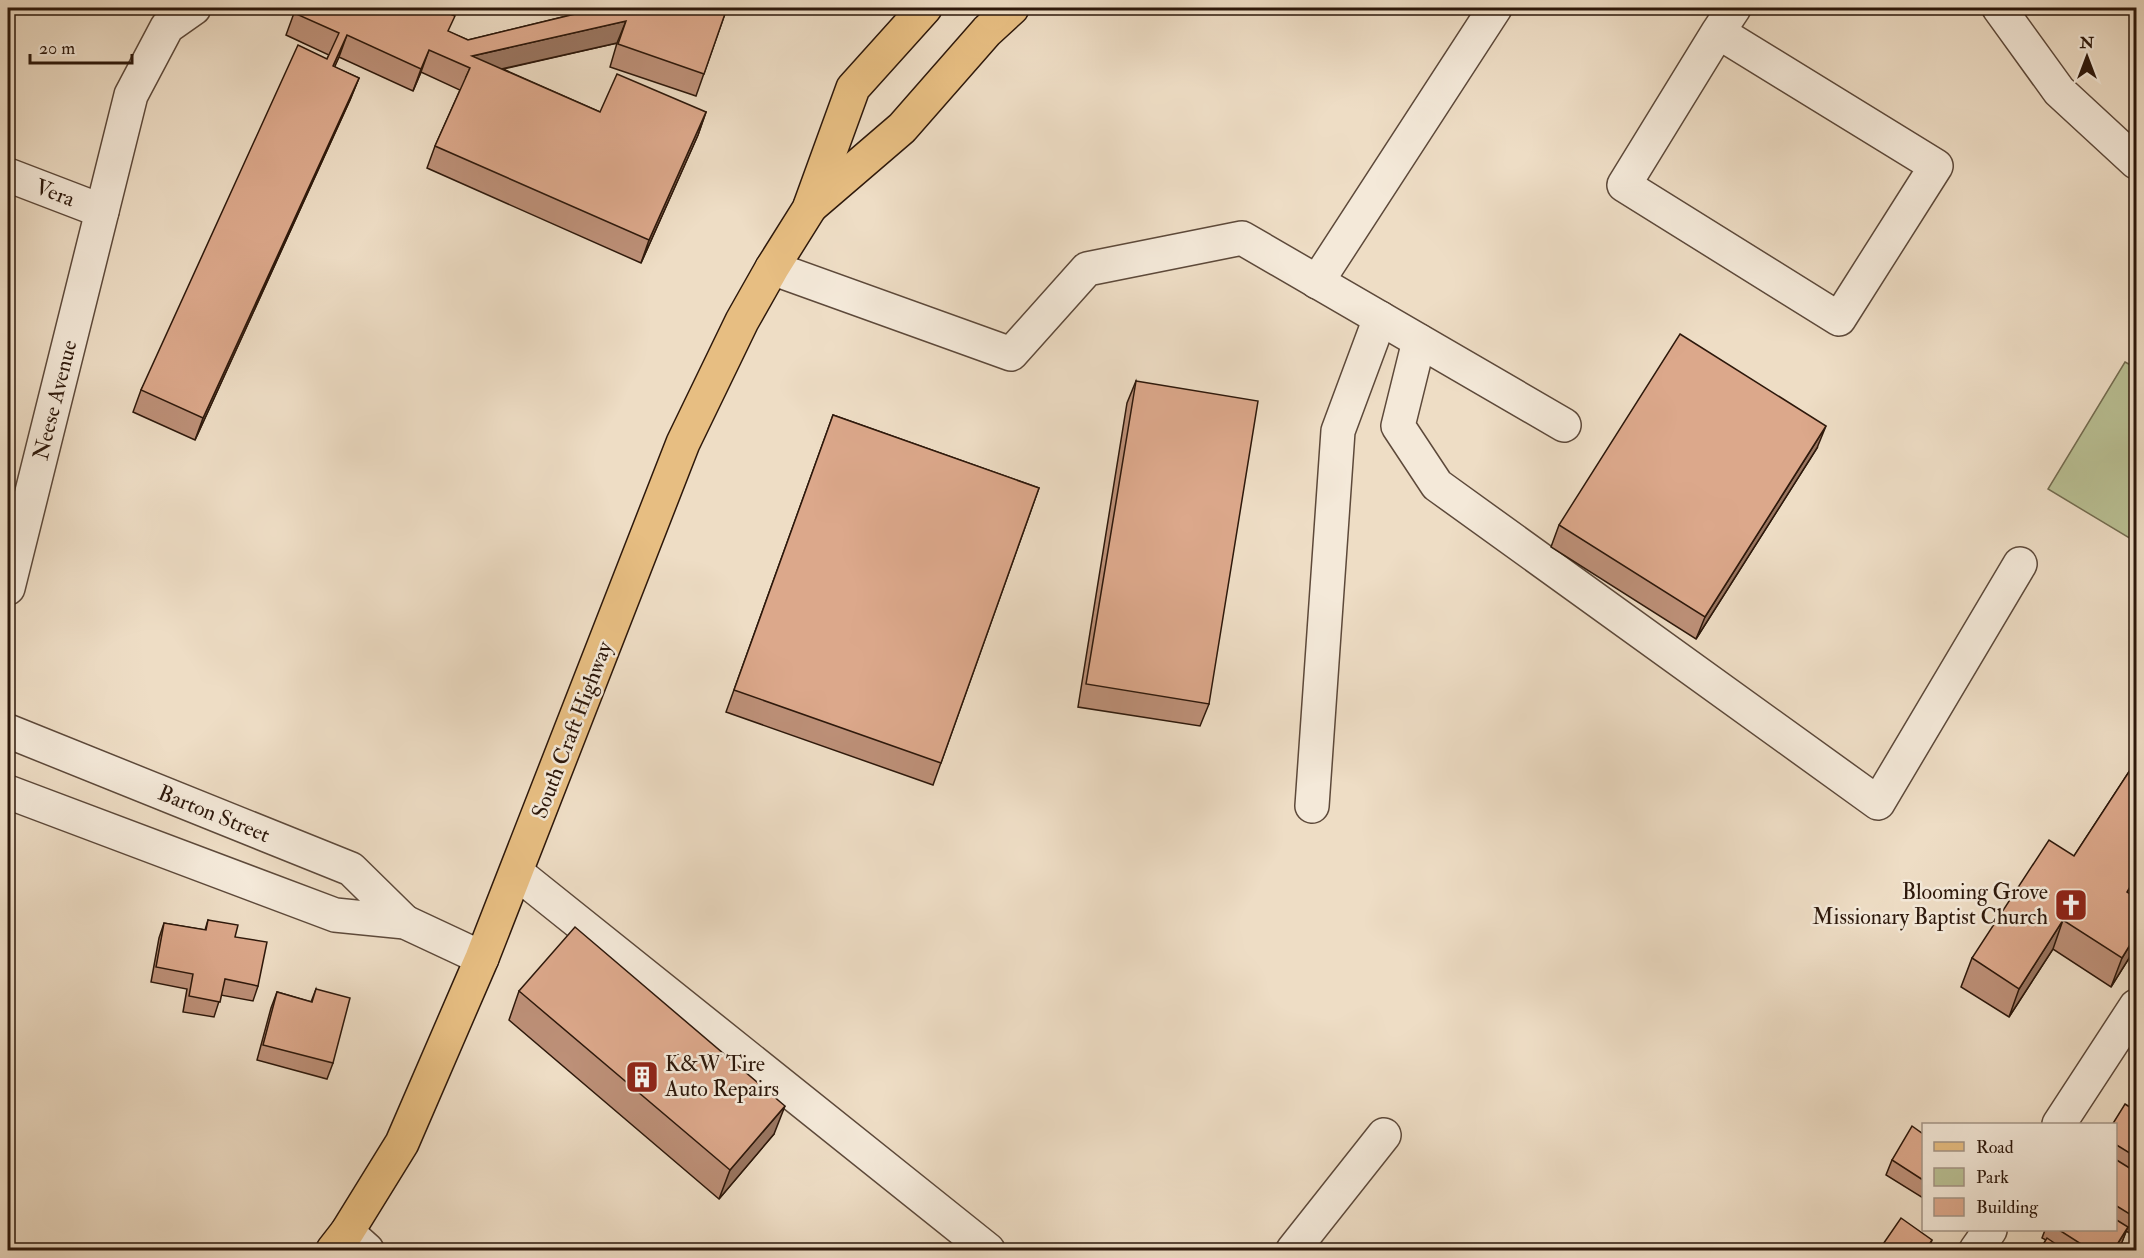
<svg xmlns="http://www.w3.org/2000/svg" width="2144" height="1258" viewBox="0 0 2144 1258" font-family="'IM FELL Double Pica',serif">
<rect width="100%" height="100%" fill="#eeddc5"/>
<filter id="stains"><feTurbulence type="fractalNoise" baseFrequency=".00333" numOctaves="4"/><feColorMatrix values="0 0 0 0 .2 0 0 0 0 .09 0 0 0 0 .02 0 0 0 .5 -.17"/></filter>
<radialGradient id="worn" r=".72"><stop offset=".6" stop-color="#630" stop-opacity="0"/><stop offset="1" stop-color="#630" stop-opacity=".3"/></radialGradient>
<!-- green -->
<polygon fill="#b9c094" stroke="#736c50" stroke-width="1.5" points="2125,362 2136,368 2136,542 2048,489"/>
<g fill="none" stroke-linecap="round" stroke-linejoin="round">
<defs>
<g id="minor">
<polyline points="1999,8 2059,91 2136,162"/>
<polyline points="1718,32 1936,166 1839,319 1624,185 1718,32 1734,8"/>
<polyline points="8,175 102,211"/>
<polyline points="772,268 1011,354 1087,269 1242,238 1564,425"/>
<polyline points="1317,282 1495,8"/>
<polyline points="1419,341 1398,426 1437,485 1878,803 2020,564"/>
<polyline points="8,588 131,95 167,27 194,8"/>
<polyline points="8,731 351,869 405,922"/>
<polyline points="8,792 335,915 405,922 482,958"/>
<polyline points="1312,806 1338,431 1380,318"/>
<polyline points="517,873 988,1250"/>
<polyline points="2059,1124 2136,1006"/>
<polyline points="347,1232 367,1250"/>
<polyline points="1293,1250 1384,1135"/>
<polyline points="1976,1250 1990,1230"/>
</g>
<g id="major">
<polyline points="810,207 902,128 987,31 1012,8"/>
<polyline points="333,1250 347,1232 402,1143 482,958 683,443 742,321 772,268 809,209 853,88 925,8"/>
</g>
</defs>
<!-- minor casing -->
<use href="#minor" stroke="#5d493a" stroke-width="36"/>
<!-- major casing -->
<use href="#major" stroke="#2d180b" stroke-width="36"/>
<!-- minor -->
<use href="#minor" stroke="#f4e9d9" stroke-width="33"/>
<!-- major -->
<use href="#major" stroke="#e7be82" stroke-width="33"/>
</g>
<!-- wall -->
<g fill="#bd9078" stroke="#2d180b" stroke-width="1.5">
<polygon points="585,8 727,8 696,96 610,67 617,43 503,69 600,112 706,112 698,135 641,263 427,168 435,146 460,90 421,72 413,91 339,57 334,67 359,78 350,100 195,440 133,412 141,390 329,55 286,35 294,13 449,32 468,40 591,10"/>
<polygon points="1136,381 1209,704 1200,726 1078,707 1127,403"/>
<polygon points="833,415 1039,488 933,785 726,712"/>
<polygon points="1817,448 1696,639 1551,547 1559,525"/>
<polygon points="2136,761 2136,890 2133,895 2136,947 2111,987 2053,949 2009,1017 1961,987 1972,958 2074,856"/>
<polygon points="208,920 235,937 258,986 253,1001 221,995 214,1017 183,1012 187,989 151,982 159,938 164,923 205,930"/>
<polygon points="316,989 333,1063 327,1079 257,1060 271,1008 277,992 311,1002"/>
<polygon points="519,991 774,1134 719,1199 509,1020"/>
<polygon points="2136,1096 2136,1235 2135,1236 2126,1231 2122,1242 2117,1251 2039,1251 2046,1240 2042,1238 2045,1230 2115,1230 2115,1125 2132,1108"/>
<polygon points="1923,1134 1923,1198 1886,1175 1892,1160"/>
</g>
<!-- shaded-wall -->
<g fill="#9a7661" stroke="#2d180b" stroke-width="1.5">
<polygon points="626,21 617,43 466,77 470,68 472,56"/>
<polygon points="347,35 339,57 325,89 333,66"/>
<polygon points="429,50 421,72 413,91 421,69"/>
<polygon points="359,78 350,100 195,440 203,418"/>
<polygon points="706,112 698,135 641,263 649,240"/>
<polygon points="1826,426 1817,448 1696,639 1705,617"/>
<polygon points="2136,877 2136,890 2117,921 2127,892"/>
<polygon points="2063,920 2053,949 2009,1017 2019,989"/>
<polygon points="2136,935 2136,947 2111,987 2122,958"/>
<polygon points="785,1106 774,1134 719,1199 730,1170"/>
<polygon points="2128,1227 2122,1242 2117,1251 2113,1251"/>
<polygon points="1932,1240 1928,1251 1925,1251"/>
</g>
<!-- building -->
<g fill="#dca88b" stroke="#2d180b" stroke-width="1.5">
<polygon points="297,8 436,8 455,16 448,31 468,40 600,8 727,8 704,74 618,44 626,21 472,56 600,112 617,74 706,112 649,240 435,146 470,68 429,50 421,69 347,35 333,66 359,78 203,418 141,390 298,45 327,59 339,33 294,13"/>
<polygon points="1680,334 1826,426 1705,617 1559,525"/>
<polygon points="1136,381 1258,401 1209,704 1086,684"/>
<polygon points="833,415 1039,488 941,763 734,690"/>
<polygon points="2136,761 2136,877 2127,892 2136,898 2136,935 2122,958 2063,920 2019,989 1972,958 2049,840 2074,856"/>
<polygon points="208,920 238,925 235,937 267,942 258,986 225,979 220,1002 189,996 193,974 156,967 164,923 206,930"/>
<polygon points="575,927 785,1106 730,1170 519,991"/>
<polygon points="316,989 350,998 333,1063 263,1045 277,992 312,1002"/>
<polygon points="2125,1104 2136,1111 2136,1157 2115,1144 2115,1125 2112,1125"/>
<polygon points="1912,1126 1923,1134 1923,1180 1892,1160"/>
<polygon points="2115,1159 2136,1172 2136,1218 2115,1205"/>
<polygon points="1901,1218 1932,1240 1925,1251 1881,1251 1879,1250"/>
<polygon points="2115,1219 2128,1227 2113,1251 2092,1251 2059,1230 2115,1230"/>
<polygon points="2047,1238 2066,1251 2039,1251"/>
</g>
<!-- icons -->
<defs>
<symbol id="church-square" viewBox="-11 -11 22 22"><rect x="-9" y="-9" width="18" height="18" rx="4" fill="#8f2418" stroke="#f4e9d9"/><path d="M-1.2-6h2.4v3.5h3.3v2.4h-3.3V6h-2.4V-.1h-3.3v-2.4h3.3Z" fill="#fff"/></symbol>
<symbol id="building-square" viewBox="-11 -11 22 22"><rect x="-9" y="-9" width="18" height="18" rx="4" fill="#8f2418" stroke="#f4e9d9"/><path d="M-4-6H4V6H1V3H-1V6H-4ZM-2.5-4.3h1.7v1.8h-1.7ZM.8-4.3h1.7v1.8H.8ZM-2.5-1h1.7V.8h-1.7ZM.8-1h1.7V.8H.8Z" fill="#fff"/></symbol>
</defs>
<g fill-rule="evenodd">
<use href="#church-square" x="2052" y="886" width="38" height="38"/>
<use href="#building-square" x="623" y="1058" width="38" height="38"/>
</g>
<g text-anchor="middle" dominant-baseline="central" stroke-width="5" stroke-linejoin="round" paint-order="stroke">
<!-- street labels -->
<g font-size="22" fill="#2d180b" stroke="#f4e9d9">
<text transform="translate(55 193) rotate(21)">Vera</text>
<text transform="translate(55 400) rotate(-76)">Neese Avenue</text>
<text transform="translate(572 730) rotate(-69)">South Craft Highway</text>
<text transform="translate(214 814) rotate(22)">Barton Street</text>
</g>
<!-- poi labels -->
<g font-size="22" fill="#2d180b" stroke="#f4e9d9" text-anchor="end">
<text x="2048" y="892">Blooming Grove<tspan x="2048" dy="25">Missionary Baptist Church</tspan></text>
<text x="665" y="1064" text-anchor="start">K&amp;W Tire<tspan x="665" dy="25">Auto Repairs</tspan></text>
</g>
</g>
<!-- margin -->
<rect width="2144" height="1258" fill="none" stroke="#eeddc5" stroke-width="30"/>
<rect x="9" y="9" width="2126" height="1240" fill="none" stroke="#2d180b" stroke-width="3"/>
<rect x="15" y="15" width="2114" height="1228" fill="none" stroke="#2d180b" stroke-width="1.5"/>
<!-- legend -->
<rect x="1922" y="1123" width="195" height="108" fill="#f4e9d9" stroke="#a49587" stroke-width="1.5"/>
<rect x="1934" y="1142" width="30" height="9" fill="#e7be82" stroke="#a49587" stroke-width="1.5"/>
<text x="1976" y="1153" font-size="18" fill="#2d180b">Road</text>
<rect x="1934" y="1168" width="30" height="18" fill="#b9c094" stroke="#a49587" stroke-width="1.5"/>
<text x="1976" y="1183" font-size="18" fill="#2d180b">Park</text>
<rect x="1934" y="1198" width="30" height="18" fill="#dca88b" stroke="#a49587" stroke-width="1.5"/>
<text x="1976" y="1213" font-size="18" fill="#2d180b">Building</text>
<!-- north arrow -->
<g transform="translate(2087 57)" stroke="#f4e9d9" stroke-width="4.5" paint-order="stroke">
<path d="M0-4.5L10 22L0 15L-10 22Z" fill="#2d180b"/>
<text y="-9" font-size="16" font-weight="bold" text-anchor="middle" fill="#2d180b">N</text>
</g>
<!-- scale -->
<path d="M30 54v9h102v-9" fill="none" stroke="#2d180b" stroke-width="3"/>
<text x="39" y="54" font-size="18" fill="#2d180b" stroke="#f4e9d9" stroke-width="4.5" paint-order="stroke">20 m</text>
<rect width="100%" height="100%" filter="url(#stains)"/>
<rect width="100%" height="100%" fill="url(#worn)"/>
</svg>
